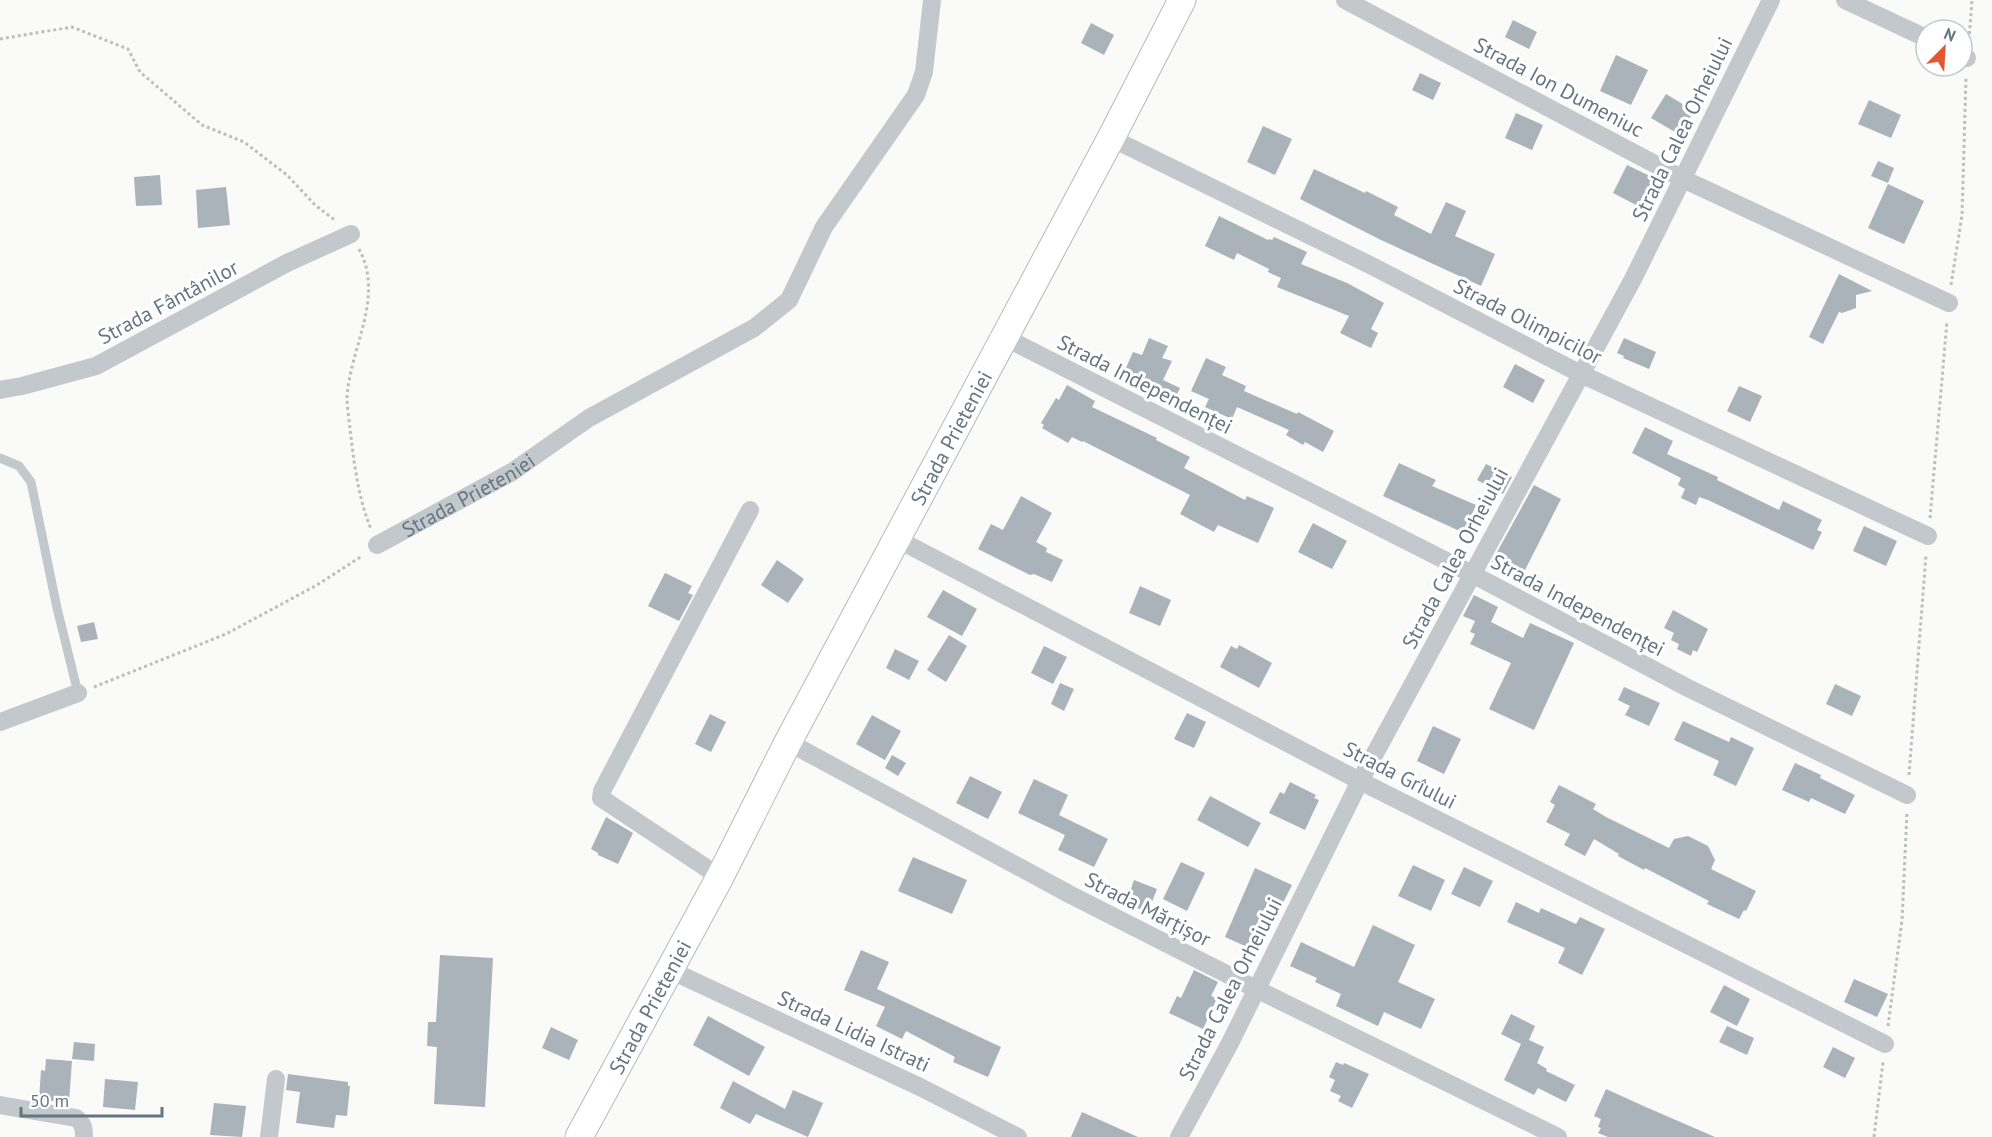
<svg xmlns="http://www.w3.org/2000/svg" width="1992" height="1137" viewBox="0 0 1992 1137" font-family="'PT Sans',sans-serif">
<rect width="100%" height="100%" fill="#fafaf8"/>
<!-- building -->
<g fill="#aab3b9">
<polygon points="1513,20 1537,32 1529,49 1505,37"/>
<polygon points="1091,23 1114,35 1104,55 1081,43"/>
<polygon points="1616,55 1648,70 1631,105 1600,91"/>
<polygon points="1420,73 1441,83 1433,100 1412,90"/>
<polygon points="1666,94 1694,111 1680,135 1651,118"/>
<polygon points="1869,100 1901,115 1891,138 1858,124"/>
<polygon points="1516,113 1543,125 1532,150 1505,138"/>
<polygon points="1263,126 1292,139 1275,175 1247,162"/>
<polygon points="1878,161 1894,168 1888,183 1871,176"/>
<polygon points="1627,165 1654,178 1638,206 1613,193"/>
<polygon points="1314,169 1365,193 1366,191 1398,207 1394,215 1431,234 1446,202 1466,211 1455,236 1495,254 1481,286 1381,240 1300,199"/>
<polygon points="160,175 162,205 136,206 134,177"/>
<polygon points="1888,184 1924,201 1904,244 1868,228"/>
<polygon points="226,187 230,225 198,228 196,190"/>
<polygon points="1219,216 1268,240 1269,239 1272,240 1274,237 1307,252 1301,264 1347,283 1384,303 1371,329 1378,333 1371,348 1340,333 1349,316 1277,287 1281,278 1268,272 1269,269 1237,253 1234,260 1205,246"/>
<polygon points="1839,274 1872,291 1856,295 1856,308 1842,313 1839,312 1823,344 1809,337"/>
<polygon points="1149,338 1168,346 1162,358 1172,361 1163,380 1180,388 1173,403 1121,379 1133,352 1142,355"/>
<polygon points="1624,338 1656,352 1649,369 1623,358 1624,356 1617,353"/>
<polygon points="1206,358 1226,367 1222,375 1246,386 1244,391 1297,414 1298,412 1334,431 1323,452 1305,442 1303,445 1286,435 1289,430 1237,407 1232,419 1205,407 1209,399 1191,391"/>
<polygon points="1515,364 1545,380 1533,403 1503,387"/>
<polygon points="1067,385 1095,401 1092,407 1157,438 1156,440 1190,457 1184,468 1245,500 1247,496 1274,508 1258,543 1218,525 1214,532 1180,514 1190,495 1083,441 1082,442 1072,437 1068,443 1042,428 1044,425 1041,423 1056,398 1059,400"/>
<polygon points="1739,386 1762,396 1750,422 1727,411"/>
<polygon points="1645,427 1673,441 1667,454 1718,477 1717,480 1779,510 1783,501 1822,520 1817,530 1822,532 1813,550 1708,500 1699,497 1696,505 1681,498 1685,489 1678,485 1681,478 1632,453"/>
<polygon points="1399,463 1436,480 1432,486 1476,505 1464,533 1383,496"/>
<polygon points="1486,464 1512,477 1503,494 1477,480"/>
<polygon points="1534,485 1561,499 1520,580 1490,565"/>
<polygon points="1021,496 1052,513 1036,542 1047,548 1046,552 1063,560 1052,582 1034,574 1030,575 978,549 991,524 1003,530"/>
<polygon points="1313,523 1347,541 1332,569 1298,552"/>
<polygon points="1864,526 1897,541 1886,566 1853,551"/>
<polygon points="777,560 804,579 788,603 761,585"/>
<polygon points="665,573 692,586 688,593 693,595 679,621 648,606"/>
<polygon points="1140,586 1171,600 1160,626 1129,613"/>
<polygon points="943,590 977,609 962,636 927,617"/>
<polygon points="1474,595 1498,607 1491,622 1523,638 1530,623 1574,643 1534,730 1489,709 1511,663 1470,644 1475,634 1470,632 1475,621 1463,616"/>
<polygon points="1673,610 1708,629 1697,652 1693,650 1691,656 1677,649 1679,644 1671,640 1674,633 1664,628"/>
<polygon points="94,622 98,639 81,642 77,626"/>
<polygon points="949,635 967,646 946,682 927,670"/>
<polygon points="1239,645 1272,663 1259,688 1220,667 1231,646 1237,649"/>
<polygon points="1044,646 1067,657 1053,684 1031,673"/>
<polygon points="895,649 919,661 909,680 886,668"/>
<polygon points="1060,683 1074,689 1064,711 1051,704"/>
<polygon points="1835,684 1861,696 1852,716 1826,704"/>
<polygon points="1624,687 1660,703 1649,726 1625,715 1630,706 1618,700"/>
<polygon points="1187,713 1206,722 1194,748 1174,739"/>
<polygon points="710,714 726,722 711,752 695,744"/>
<polygon points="872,715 901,731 885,760 856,744"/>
<polygon points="1683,721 1729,742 1731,737 1754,748 1736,786 1713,775 1719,761 1674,740"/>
<polygon points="1433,726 1461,739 1444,774 1417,761"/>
<polygon points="892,755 906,763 898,776 885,768"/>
<polygon points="1795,763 1821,775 1820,778 1855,795 1845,814 1811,798 1809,802 1782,790"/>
<polygon points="970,776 1002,792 988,819 956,803"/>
<polygon points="1034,779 1068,795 1059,815 1108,839 1094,867 1058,850 1065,835 1018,813"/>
<polygon points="1290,782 1316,795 1314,798 1319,800 1305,830 1269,813 1280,792 1284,794"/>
<polygon points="1559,785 1596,804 1593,809 1606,817 1669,848 1674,839 1688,836 1708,846 1715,860 1711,869 1756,891 1746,911 1744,910 1739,919 1707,904 1709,901 1645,868 1644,870 1618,856 1619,854 1594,839 1585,856 1564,845 1570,834 1546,822 1555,805 1550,802"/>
<polygon points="1210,796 1261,823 1248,847 1197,820"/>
<polygon points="606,817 633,833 618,864 598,855 598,853 591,849"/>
<polygon points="913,857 967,880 952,914 898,891"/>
<polygon points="1181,862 1205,873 1187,911 1163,899"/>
<polygon points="1413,865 1445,880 1431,911 1398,896"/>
<polygon points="1464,867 1493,881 1480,907 1451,894"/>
<polygon points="1255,868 1292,885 1279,911 1274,909 1256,951 1225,937"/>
<polygon points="1134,880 1157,889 1148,912 1126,904"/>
<polygon points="1516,902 1539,913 1541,908 1576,924 1580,917 1605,929 1582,975 1558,963 1565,948 1507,922"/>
<polygon points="1373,925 1415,945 1398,982 1435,999 1421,1029 1384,1012 1378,1026 1336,1006 1341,994 1315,982 1317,978 1290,966 1301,942 1354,967"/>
<polygon points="861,950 889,962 877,989 1001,1047 988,1077 953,1062 955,1057 906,1031 902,1039 876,1026 885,1007 844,990"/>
<polygon points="440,955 493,958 485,1107 434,1104 437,1047 427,1046 428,1022 436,1022"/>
<polygon points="1194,970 1218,982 1211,996 1217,998 1203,1029 1169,1013 1177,996 1181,998"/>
<polygon points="1854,979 1888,994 1877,1017 1844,1002"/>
<polygon points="1724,985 1750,999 1737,1026 1710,1012"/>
<polygon points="1511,1014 1535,1026 1529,1040 1544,1047 1537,1063 1547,1069 1546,1071 1575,1085 1566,1102 1538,1088 1534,1095 1504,1080 1521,1044 1501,1034"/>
<polygon points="708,1016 765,1047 749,1076 693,1045"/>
<polygon points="1727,1026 1754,1038 1747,1055 1719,1042"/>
<polygon points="551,1027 578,1040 569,1060 542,1048"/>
<polygon points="74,1042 95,1044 94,1061 72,1059"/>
<polygon points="1833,1047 1855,1058 1845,1078 1823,1067"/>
<polygon points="46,1059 72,1061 69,1102 39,1100 41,1070 45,1071"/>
<polygon points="1336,1062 1343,1065 1344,1063 1369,1074 1352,1108 1338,1101 1341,1096 1330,1091 1335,1080 1329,1077"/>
<polygon points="288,1074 348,1082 348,1086 350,1086 347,1116 336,1115 334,1128 296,1123 300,1092 286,1090"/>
<polygon points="105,1079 138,1082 135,1110 103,1107"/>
<polygon points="733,1081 785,1109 793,1090 823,1103 808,1137 756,1114 750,1124 720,1108"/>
<polygon points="1606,1089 1648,1108 1715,1137 1608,1137 1598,1133 1601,1128 1598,1127 1601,1119 1594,1116"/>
<polygon points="214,1103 246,1106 242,1137 210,1135"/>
<polygon points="1082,1112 1138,1137 1071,1137"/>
</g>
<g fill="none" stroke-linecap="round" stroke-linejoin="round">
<defs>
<g id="secondary">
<path id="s2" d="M 579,1137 L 720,877 L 788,742 L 1111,138 L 1182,0"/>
</g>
</defs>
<!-- secondary casing -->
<use href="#secondary" stroke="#b3babf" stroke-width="29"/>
<!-- path -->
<g stroke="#bbbfc2" stroke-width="3" stroke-dasharray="3 3" stroke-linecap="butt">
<polyline points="0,39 72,27 128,49 140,72 202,125 244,142 287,175 315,205 336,221"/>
<polyline points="1969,40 1972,0"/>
<path d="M 359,249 C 385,297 350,348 347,397 C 347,407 349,419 350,429 C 354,462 358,498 371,529"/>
<polyline points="1951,285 1962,215 1966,77"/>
<polyline points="1930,518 1947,321"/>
<polyline points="94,687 226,634 317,585 362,556"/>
<polyline points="1909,775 1926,555"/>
<polyline points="1888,1026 1902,920 1907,812"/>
<polyline points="1874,1137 1883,1062"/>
</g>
<!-- lane -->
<polyline stroke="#c3c8cc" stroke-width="9" points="0,458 19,466 31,482 57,608 78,693"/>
<!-- street -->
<g stroke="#c3c8cc" stroke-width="18">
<polyline points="1345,0 1683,179 1949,303"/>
<polyline points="1845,0 1926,38"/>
<polyline points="1962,55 1967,58"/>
<polyline points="1111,138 1368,264 1581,374 1928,536"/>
<polyline points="1004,337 1472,574 1688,688 1907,795"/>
<polyline points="0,390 22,386 96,366 287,263 351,234"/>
<polyline points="897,539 1360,781 1885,1044"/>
<path id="s1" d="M 377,545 L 512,472 L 589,418 L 754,328 L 789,300 L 824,227 L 916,95 L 924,72 L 932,0"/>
<polyline points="0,722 78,693"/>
<polyline points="788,742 1069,894 1256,989 1558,1137"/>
<polyline points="720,877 601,798 602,791 750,510"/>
<polyline points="670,970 920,1087 1018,1137"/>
<path d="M 0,1105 L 76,1118 C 83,1123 84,1128 84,1137"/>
<polyline points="269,1137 276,1079"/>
<polyline points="1179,1137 1229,1045 1360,781 1633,279 1771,0"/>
</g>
<!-- secondary -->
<use href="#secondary" stroke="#fff" stroke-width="27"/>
</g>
<g text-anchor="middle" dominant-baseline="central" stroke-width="6" stroke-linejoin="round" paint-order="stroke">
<!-- street labels -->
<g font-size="21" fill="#657683" stroke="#fff">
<text transform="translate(1559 87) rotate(28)">Strada Ion Dumeniuc</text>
<text transform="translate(1682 129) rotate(-64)">Strada Calea Orheiului</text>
<text transform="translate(168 302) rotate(-28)">Strada Fântânilor</text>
<text transform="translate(1528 321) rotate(27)">Strada Olimpicilor</text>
<text transform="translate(1145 384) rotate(27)">Strada Independenței</text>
<text stroke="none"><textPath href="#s2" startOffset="792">Strada Prieteniei</textPath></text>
<text stroke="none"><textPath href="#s1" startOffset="104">Strada Prieteniei</textPath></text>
<text transform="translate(1455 558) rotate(-62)">Strada Calea Orheiului</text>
<text transform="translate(1578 605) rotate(28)">Strada Independenței</text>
<text transform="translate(1400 775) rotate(27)">Strada Grîului</text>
<text transform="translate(1148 909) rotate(27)">Strada Mărțișor</text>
<text transform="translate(1230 989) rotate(-63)">Strada Calea Orheiului</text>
<text stroke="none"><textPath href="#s2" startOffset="148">Strada Prieteniei</textPath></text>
<text transform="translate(854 1031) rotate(25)">Strada Lidia Istrati</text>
</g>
</g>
<!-- north arrow -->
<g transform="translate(1944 48) rotate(24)"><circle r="28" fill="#ffffff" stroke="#c1c8cd" stroke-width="1.5"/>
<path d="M0-4.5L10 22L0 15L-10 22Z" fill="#e4572e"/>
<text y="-9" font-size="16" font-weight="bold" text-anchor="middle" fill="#657683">N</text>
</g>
<!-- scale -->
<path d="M21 1107v9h141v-9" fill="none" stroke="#657683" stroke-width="3"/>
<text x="30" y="1107" font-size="18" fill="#657683" stroke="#ffffff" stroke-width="4.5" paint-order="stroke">50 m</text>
</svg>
